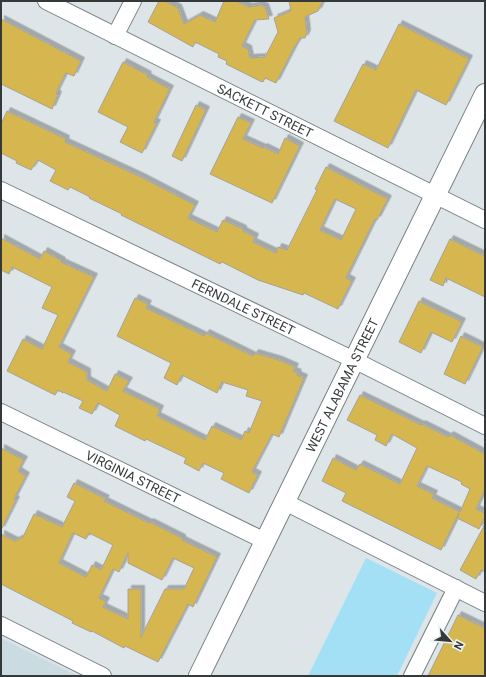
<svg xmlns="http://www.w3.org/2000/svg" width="486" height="677" viewBox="0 0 486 677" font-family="Roboto,sans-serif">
<defs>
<filter id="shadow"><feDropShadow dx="3.5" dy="-3.5" stdDeviation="0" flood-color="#0004"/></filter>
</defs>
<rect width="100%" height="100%" fill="#dde5e8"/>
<!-- built -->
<polygon fill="#cadbe1" points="1,638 78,676 1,676"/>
<!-- green -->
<polygon fill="#a3e0f6" points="366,558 437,593 397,676 308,676"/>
<!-- building -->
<g fill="#d6b650" stroke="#a4a29b" fill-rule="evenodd" filter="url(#shadow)">
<polygon points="159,1 165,1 178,8 184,24 200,15 215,22 224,1 236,1 249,7 260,5 265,7 269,19 255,20 242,46 248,49 250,58 265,57 278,32 274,18 291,11 289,1 323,1 318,11 305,17 307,33 305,38 300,38 296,45 295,46 276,83 265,78 263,82 260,81 226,64 227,61 218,57 219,54 195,42 193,47 148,22"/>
<polygon points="1,19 81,61 74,76 66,73 56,93 58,95 52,109 1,84"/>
<polygon points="399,24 469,59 446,105 416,90 388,148 334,121 363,64 376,70"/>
<polygon points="123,62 148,75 147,77 170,89 154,122 157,123 142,153 120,142 128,127 98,112"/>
<polygon points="196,105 206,110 182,161 172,156"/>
<path d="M 7,111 L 66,139 L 65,142 L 141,177 L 195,205 L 188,218 L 217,232 L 223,220 L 243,229 L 243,231 L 255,237 L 253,242 L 276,253 L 278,247 L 287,250 L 317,190 L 315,189 L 326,167 L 388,199 L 377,220 L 375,219 L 346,278 L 352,281 L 338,309 L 304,293 L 303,295 L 258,280 L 222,262 L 220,264 L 121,215 L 122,214 L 89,198 L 90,197 L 70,187 L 68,190 L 50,181 L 56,170 L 38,160 L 31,170 L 16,163 L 17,161 L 1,153 L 1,124 ZM 335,199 L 356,209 L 341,240 L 320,230 Z"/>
<polygon points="238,117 251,123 243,139 263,148 264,147 278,154 285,138 300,146 272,203 210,174"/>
<polygon points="1,238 40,259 44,251 62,261 61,262 94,277 59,347 72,354 68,362 87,372 87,380 107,391 115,374 129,381 123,391 160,409 157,416 205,440 212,426 241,440 245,431 249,433 262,401 246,396 248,390 222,382 217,393 182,375 177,385 164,378 171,363 117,336 135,298 148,304 146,308 204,336 206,333 253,356 255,353 279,360 295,367 293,371 298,373 297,375 304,378 279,437 272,434 252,472 258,475 249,493 221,479 224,473 203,463 199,471 184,463 186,458 146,439 145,441 115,426 120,415 98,403 92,414 79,408 83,401 63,392 63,393 58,390 55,395 7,371 23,339 42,349 58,315 42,308 52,287 12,267 9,274 1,270"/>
<polygon points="450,239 485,256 485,297 446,278 443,286 430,280"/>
<polygon points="419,301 462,322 452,342 431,332 421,353 399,342"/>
<polygon points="461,336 483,347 465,384 444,374"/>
<path d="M 360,395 L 421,425 L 422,424 L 448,437 L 450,435 L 485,454 L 485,490 L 476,509 L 485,513 L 485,517 L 479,529 L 457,518 L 459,513 L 441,550 L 342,501 L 346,493 L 322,481 L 333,458 L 356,470 L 360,464 L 400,484 L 417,448 L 392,434 L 386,446 L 375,440 L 377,435 L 347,420 ZM 427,466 L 462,482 L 461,484 L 470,489 L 460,512 L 432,498 L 434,494 L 417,486 Z"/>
<polygon points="1,448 24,460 18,471 26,476 14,499 16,500 1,530"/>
<path d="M 74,483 L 106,499 L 104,501 L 149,523 L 150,522 L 182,538 L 182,540 L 217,557 L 193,607 L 188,604 L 158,662 L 125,646 L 124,648 L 92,631 L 91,632 L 72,623 L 73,621 L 1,584 L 1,534 L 15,541 L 23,537 L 34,514 L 62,527 L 75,501 L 67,497 ZM 73,533 L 86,539 L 89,533 L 113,545 L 101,570 L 92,565 L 86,577 L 59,563 ZM 128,553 L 128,563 L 162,580 L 173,558 L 194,568 L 184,589 L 165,589 L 141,637 L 141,589 L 128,589 L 128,619 L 103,607 L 106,601 L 99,598 L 113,569 L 119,572 Z"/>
<polygon points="485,524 485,572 481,570 476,579 460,570"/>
<polygon points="458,615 485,628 485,676 428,676"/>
</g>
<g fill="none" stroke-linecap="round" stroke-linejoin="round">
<defs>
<g id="minor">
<path id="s1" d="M 46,1 L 485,220"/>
<polyline points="115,36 133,1"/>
<path id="s2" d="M 1,190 L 354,360 L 485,426"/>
<path id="s3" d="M 1,412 L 265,541"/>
<polyline points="285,502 485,603"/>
<polyline points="1,625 103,676"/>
<polyline points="412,676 456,588"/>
</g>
<g id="tertiary">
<path id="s4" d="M 199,676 L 485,94"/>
</g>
</defs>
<!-- minor casing -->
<use href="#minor" stroke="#788082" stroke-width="18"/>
<!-- tertiary casing -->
<use href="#tertiary" stroke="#788082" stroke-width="22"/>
<!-- minor -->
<use href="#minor" stroke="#fff" stroke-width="16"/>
<!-- tertiary -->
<use href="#tertiary" stroke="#fff" stroke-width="20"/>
</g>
<g text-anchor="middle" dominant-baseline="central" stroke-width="3" stroke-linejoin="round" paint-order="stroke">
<!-- street labels -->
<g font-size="13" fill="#36393a" stroke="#eaf2f5">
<text stroke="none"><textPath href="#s1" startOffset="245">SACKETT STREET</textPath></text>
<text stroke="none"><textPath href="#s2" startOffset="269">FERNDALE STREET</textPath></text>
<text stroke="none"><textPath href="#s4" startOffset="324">WEST ALABAMA STREET</textPath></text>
<text stroke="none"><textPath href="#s3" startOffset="147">VIRGINIA STREET</textPath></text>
</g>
</g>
<!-- border -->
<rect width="486" height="677" fill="none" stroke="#36393a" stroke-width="4"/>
<!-- north arrow -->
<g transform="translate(450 641) rotate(117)" stroke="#eaf2f5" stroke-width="3" paint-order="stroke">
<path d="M0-3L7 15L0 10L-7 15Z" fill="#36393a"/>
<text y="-6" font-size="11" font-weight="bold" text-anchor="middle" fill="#36393a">N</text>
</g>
</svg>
